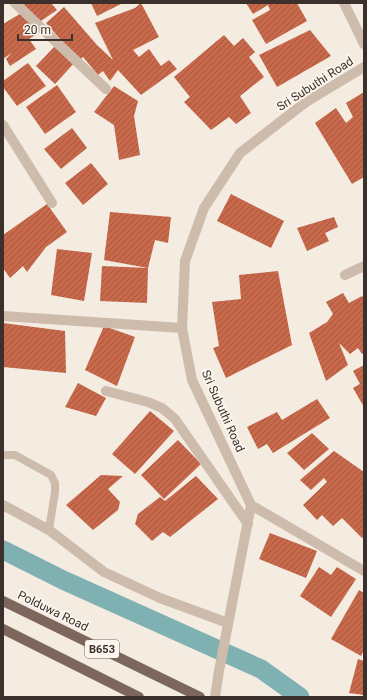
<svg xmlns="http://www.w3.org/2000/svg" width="367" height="700" viewBox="0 0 367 700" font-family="Roboto,sans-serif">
<defs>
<pattern id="building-hatch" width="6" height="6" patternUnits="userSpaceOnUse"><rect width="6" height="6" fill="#c8694b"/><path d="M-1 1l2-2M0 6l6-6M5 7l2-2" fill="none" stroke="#a4573f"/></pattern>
</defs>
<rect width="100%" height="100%" fill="#f4ebe1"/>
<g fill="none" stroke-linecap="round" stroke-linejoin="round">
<!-- canal -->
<polyline stroke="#7fb0b2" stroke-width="19" points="3,550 63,580 261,669 300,697"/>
</g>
<!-- building -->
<g fill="url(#building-hatch)">
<polygon points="23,3 51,3 57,10 38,23"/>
<polygon points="91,3 123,3 97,16"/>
<polygon points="141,3 159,37 133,50 139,57 149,49 161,66 169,60 177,69 141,95 118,70 110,81 103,71 98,75 83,57 79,60 46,23 64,7 97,45 113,60 95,23 135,8"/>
<polygon points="246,3 297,3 307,21 266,44 252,20 270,10 268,5 253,14"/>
<polygon points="23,12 37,34 29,39 36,49 10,66 6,59 12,53 3,59 3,24"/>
<polygon points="310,30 331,56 277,87 259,55"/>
<polygon points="224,35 234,46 243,38 255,52 249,57 264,77 240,96 251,113 236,124 229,117 211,130 184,102 190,97 174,77"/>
<polygon points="56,45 75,62 55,84 36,66"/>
<polygon points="28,63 46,86 17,106 3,87 3,81"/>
<polygon points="57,85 76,112 45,134 26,107"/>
<polygon points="114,86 138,101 134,116 140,155 119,160 114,125 94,112"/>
<polygon points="364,92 364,177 352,184 315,123 336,108 346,123 353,117 346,103"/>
<polygon points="72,128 87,148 61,169 44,149"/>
<polygon points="91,163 108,184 83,205 65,183"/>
<polygon points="231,194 284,221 271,248 217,221"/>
<polygon points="47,204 67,232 46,247 27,272 23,266 10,278 3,268 3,235"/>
<polygon points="110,212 171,217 168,243 155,240 148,268 147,303 100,301 102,266 148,268 104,260"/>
<polygon points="334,217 338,227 325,233 329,241 307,251 297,228"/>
<polygon points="57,249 92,253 84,301 51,295"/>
<polygon points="278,271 292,345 226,378 213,348 219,346 212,302 241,299 239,275"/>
<polygon points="343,293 349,303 362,296 364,299 364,353 362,354 358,348 350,354 339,343 348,365 326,381 309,333 327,322 333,314 326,302"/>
<polygon points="3,323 65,331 66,373 3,367"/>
<polygon points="104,326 135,337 117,386 85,370"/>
<polygon points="364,365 364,407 353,388 360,384 353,371"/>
<polygon points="78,383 106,398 96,416 65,407"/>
<polygon points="317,399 330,418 273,453 267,444 258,449 247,427 277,412 282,420"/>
<polygon points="150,411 174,431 135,474 112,454"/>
<polygon points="312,433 329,449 304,470 287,453"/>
<polygon points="178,440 201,464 164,499 141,475"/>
<polygon points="334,451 364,472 364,536 362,538 342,518 333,526 322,515 317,520 303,505 327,482 324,478 311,490 300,480"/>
<polygon points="101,475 123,476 108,489 120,502 118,510 93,530 66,505"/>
<polygon points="196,476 218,499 170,537 163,532 152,541 135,524 138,514 160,497 165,501"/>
<polygon points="270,533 317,551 306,578 259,559"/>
<polygon points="319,567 331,575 337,567 356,579 331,617 300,596"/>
<polygon points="359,590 364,593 364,650 361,656 331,639"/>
<polygon points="358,659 364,661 364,695 349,693"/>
</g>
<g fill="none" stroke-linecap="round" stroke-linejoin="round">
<!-- lane -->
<polyline stroke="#cdbbac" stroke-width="8" points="3,455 15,455 51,475 55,483 55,492 49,530"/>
<!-- street -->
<g stroke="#cdbbac" stroke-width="10">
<polyline points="15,3 106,89"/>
<polyline points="344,3 364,44"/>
<polyline points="3,125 52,203"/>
<polyline points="345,275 364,266"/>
<polyline points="3,316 182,328"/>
<polyline points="106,391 148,402 162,408 175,419 248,524"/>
<polyline points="3,505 49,530 104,572 160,598 228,623"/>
<polyline points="251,505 364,571"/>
<polyline points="215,697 219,671 251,505 192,380 182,328 185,261 204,208 240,153 306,102 364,67"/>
</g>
<!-- primary -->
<g stroke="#7d675c" stroke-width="10">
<polyline points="3,601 200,697"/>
<polyline points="3,629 139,697"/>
</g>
</g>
<g text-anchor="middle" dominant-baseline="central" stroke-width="4" stroke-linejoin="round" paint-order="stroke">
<!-- shield labels -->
<rect fill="#fbf5ee" stroke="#756b66" stroke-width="1" x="85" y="640" width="34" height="18" rx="3"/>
<g font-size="11" font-weight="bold" fill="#3b302b">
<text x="102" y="649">B653</text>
</g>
<!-- street labels -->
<g font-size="12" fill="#3b302b" stroke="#fbf5ee">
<text transform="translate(315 84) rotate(-33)">Sri Subuthi Road</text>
<text transform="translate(223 411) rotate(66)">Sri Subuthi Road</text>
<text transform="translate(53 611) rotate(26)">Polduwa Road</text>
</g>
</g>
<!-- border -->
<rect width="367" height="700" fill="none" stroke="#3b302b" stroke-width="8"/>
<!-- scale -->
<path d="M18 34v6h54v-6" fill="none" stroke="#3b302b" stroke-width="2"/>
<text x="24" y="34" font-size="12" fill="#3b302b" stroke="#fbf5ee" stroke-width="3" paint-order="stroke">20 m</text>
</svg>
